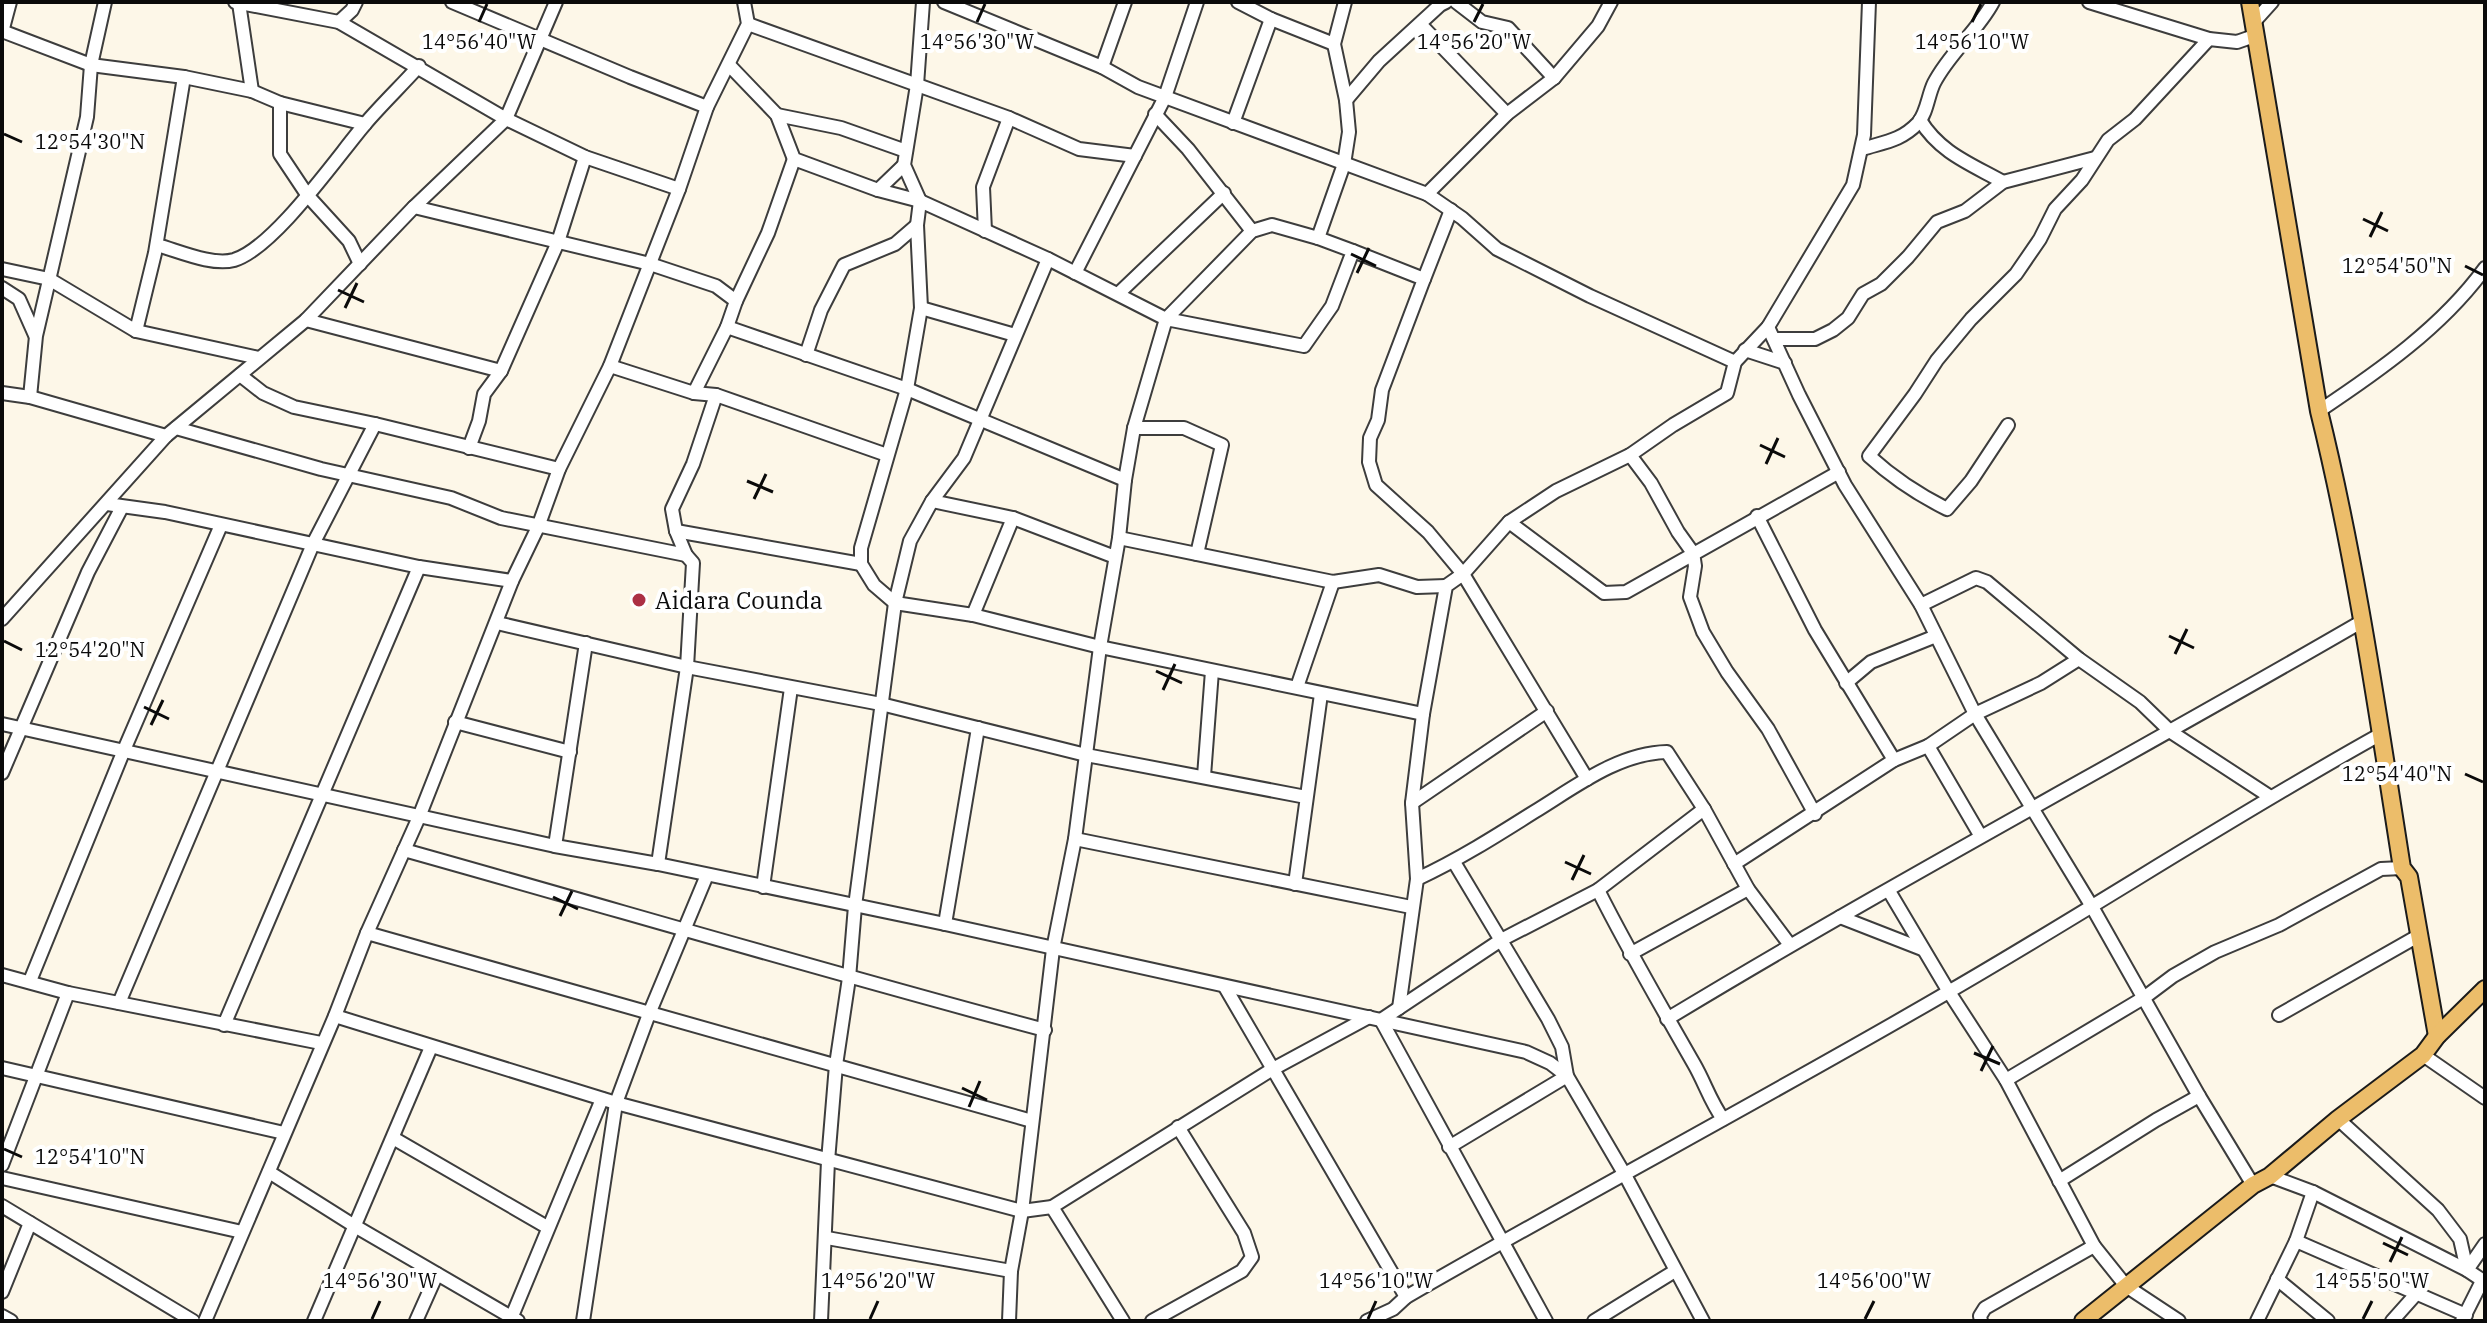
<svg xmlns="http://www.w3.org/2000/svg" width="2487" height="1323" viewBox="0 0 2487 1323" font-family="'IBM Plex Serif',serif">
<rect width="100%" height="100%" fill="#fdf7e8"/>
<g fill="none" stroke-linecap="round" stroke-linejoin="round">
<defs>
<g id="minor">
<polyline points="452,2 630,77 707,107"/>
<polyline points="556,2 506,119 585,157 679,189"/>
<polyline points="923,2 917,85 904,165 920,201 917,225 921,308 907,389 861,548 861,564 874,585 895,603 973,615 1100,647 1423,714"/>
<polyline points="944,2 1102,67 1138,87 1427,194 1507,114 1554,78 1598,26 1611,2"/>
<polyline points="1238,2 1271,19 1334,44"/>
<polyline points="1456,2 1482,22 1508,28 1554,78"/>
<polyline points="2089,2 2209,39 2237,42 2257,35"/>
<polyline points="239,3 252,91"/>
<polyline points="339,22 352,10 356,2"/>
<polyline points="2254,22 2272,2"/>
<polyline points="748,24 1009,118 1079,149 1135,156"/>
<polyline points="1420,24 1507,114"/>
<polyline points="2,31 91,65 184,77 252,91 280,103 365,124"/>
<polyline points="2,32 10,2"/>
<polyline points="729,65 777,115 794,159 878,190 920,201 1048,259 1166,319 1304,346 1332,306 1353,251 1318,238 1272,225 1252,231 1166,319 1134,428 1125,480 1119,538 1100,647 1075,839 1053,949 1022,1211 1011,1271 1009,1321"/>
<polyline points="1102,67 1125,2"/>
<polyline points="1346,100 1379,61 1440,5 1446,2"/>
<polyline points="280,103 280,154 308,196 349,241 360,264"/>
<polyline points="1155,114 1188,149 1252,231"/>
<polyline points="777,115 841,128 906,151"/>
<path d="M 1920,120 C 1940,153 1971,164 2003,182"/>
<polyline points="1233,123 1271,19"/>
<path d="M 1862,149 C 1884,142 1901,141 1918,123 C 1927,113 1928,95 1934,83 C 1950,52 1977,32 1993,2"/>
<polyline points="878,190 904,165"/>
<polyline points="1427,194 1462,218 1497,249 1590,296 1735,362"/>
<polyline points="414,207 650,264 716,286 736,301 727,327 694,393"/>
<polyline points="985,231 983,187 1009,118"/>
<polyline points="1318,238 1344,164 1349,132 1346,100 1334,44 1345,2"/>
<path d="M 157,245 C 179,251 212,266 234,260 C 274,248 337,157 365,124 C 382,104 401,86 419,66"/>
<polyline points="1353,251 1424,279 1382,390 1378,420 1370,438 1369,462 1376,485 1428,532 1463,574 1587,779"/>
<polyline points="2,269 49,279 136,331 259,358"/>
<polyline points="1075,273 1165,97 1197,2"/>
<polyline points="1424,279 1451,210"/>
<polyline points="2,288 19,299 35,335"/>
<polyline points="1119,293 1224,193"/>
<polyline points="736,301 768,233 794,159"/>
<polyline points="921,308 1015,335"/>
<polyline points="306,320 501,371"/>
<polyline points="727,327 907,389 1125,480"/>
<polyline points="1768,327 1799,395 1845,485 1921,605 1975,714 2091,905 2199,1096 2253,1185"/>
<polyline points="136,331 155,253 184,77"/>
<polyline points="1776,339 1815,339 1833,330 1848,318 1863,294 1881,284 1908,257 1937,222 1965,211 2003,182 2095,158"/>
<polyline points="1745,350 1785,363"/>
<polyline points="806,355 821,310 844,265 895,244 917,225"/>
<polyline points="610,366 694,393 716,395 887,455"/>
<polyline points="240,375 263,393 294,407 375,424 559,469"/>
<polyline points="2,393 30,397 166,436"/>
<polyline points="30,397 36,336 87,117 91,65 105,2"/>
<path d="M 2319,411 C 2379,371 2442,327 2485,268"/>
<path d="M 2008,425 L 1971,481 L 1947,509 C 1919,495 1892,477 1869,456 L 1915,394 L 1937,360 L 1971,319 L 2016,274 L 2040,239 L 2055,209 L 2082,180 L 2108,140 L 2135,119 L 2209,39"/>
<polyline points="176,428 321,469 451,498 501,518 686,555"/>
<polyline points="1134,428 1184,428 1222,445 1197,554"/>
<polyline points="469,448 479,421 484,394 501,371 558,242 585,157"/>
<polyline points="1630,455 1651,483 1678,532 1693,553 1695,566 1690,597 1703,632 1727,672 1768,729 1815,814"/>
<polyline points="932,501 1013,518 1115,557"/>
<polyline points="107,504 165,512 419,567 512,581"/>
<polyline points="1757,516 1815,630 1894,760"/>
<polyline points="1509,522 1604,593 1626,592 1839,472"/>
<polyline points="676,531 861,564"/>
<polyline points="1119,538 1333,582 1379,575 1417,587 1446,586"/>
<polyline points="1921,605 1976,578 1987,582 2079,659 2140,702 2171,732 2269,796"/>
<polyline points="973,615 1013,518"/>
<polyline points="2,619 166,436 306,320 414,207 506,119 339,22 235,2"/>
<polyline points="497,623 687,667 881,704 1086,755 1306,797"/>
<polyline points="1846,683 1871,662 1936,636"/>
<polyline points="1297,687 1333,582"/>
<polyline points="455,722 570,752"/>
<polyline points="2,724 555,846 658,864 945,924 1526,1052 1550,1063 1567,1076 1625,1175 1703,1321"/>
<polyline points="1928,746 1980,835"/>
<polyline points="2,773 88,572 122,507"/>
<polyline points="1204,776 1212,671"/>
<polyline points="1412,803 1547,711"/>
<polyline points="1075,839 1411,907"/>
<polyline points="555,846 586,643"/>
<path d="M 404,850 C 618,910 830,973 1045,1030"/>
<polyline points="658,864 687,667 693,563 686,555 676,531 672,509 693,464 716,395"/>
<polyline points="1734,864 1894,760 1928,746 1975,714 2041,683 2079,659"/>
<path d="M 1417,879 C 1458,860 1496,836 1534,812 C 1575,787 1618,753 1667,752 L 1704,809 L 1748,889 L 1790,945"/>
<polyline points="1295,884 1321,694"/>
<polyline points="763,887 791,688"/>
<path d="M 1598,890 C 1628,950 1661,1006 1694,1064 C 1705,1083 1710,1101 1723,1119"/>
<polyline points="1889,891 1949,992 2006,1080 2094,1246 2126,1286 2179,1321"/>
<polyline points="1840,917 1922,949"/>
<polyline points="945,924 978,728"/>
<polyline points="367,933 1032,1121"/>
<polyline points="1630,954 1748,889"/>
<polyline points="2,975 68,993 321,1043"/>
<polyline points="30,981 124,750 221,525"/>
<polyline points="1225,987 1406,1297"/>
<polyline points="119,1003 313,544 375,424"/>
<polyline points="1399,1008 1417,879 1412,803 1423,714 1446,586 1463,574 1509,522 1556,491 1630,455 1673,425 1727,393 1735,362 1768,327 1853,185 1864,135 1869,2"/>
<polyline points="2279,1015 2418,936"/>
<polyline points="335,1016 616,1103 1022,1211 1052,1207 1271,1070 1369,1017"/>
<path d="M 1667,1019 C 1895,881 2130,756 2361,622"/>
<polyline points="1381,1020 1501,940 1598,890 1704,809"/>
<polyline points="1381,1020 1546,1321"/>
<polyline points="224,1025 419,567"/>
<polyline points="2423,1055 2485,1098"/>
<polyline points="2,1068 284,1133"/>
<polyline points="2006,1080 2145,997 2173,976 2215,952 2279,925 2381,869 2402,868"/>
<polyline points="2338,1119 2438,1210 2460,1239 2467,1270 2485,1282"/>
<polyline points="393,1138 547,1227"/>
<polyline points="1449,1147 1567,1076 1562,1047 1548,1019 1454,862"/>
<polyline points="2,1165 68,993"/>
<polyline points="269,1172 353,1225 518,1321"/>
<polyline points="2270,1176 2313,1192 2467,1270 2485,1244"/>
<polyline points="2,1178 242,1232"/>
<polyline points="2059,1181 2156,1120 2199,1096"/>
<polyline points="2,1206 193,1321"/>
<polyline points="1052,1207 1123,1321"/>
<polyline points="827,1238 1011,1271"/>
<polyline points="2296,1241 2466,1315"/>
<polyline points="2277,1279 2328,1321"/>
<polyline points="2,1292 30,1223"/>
<polyline points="2,1316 11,1321"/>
<polyline points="205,1321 335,1016 367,933 419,817 512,581 538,527 559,469 610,366 679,189 707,107 748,24 744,2"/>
<polyline points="314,1321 431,1047"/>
<polyline points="416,1321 437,1274"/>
<polyline points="510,1321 602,1099"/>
<polyline points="583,1321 616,1103 649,1014 707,875"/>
<polyline points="821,1321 828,1161 836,1065 849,978 855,906 895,603 910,541 932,501 964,458 1048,259"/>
<polyline points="1152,1321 1242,1271 1252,1257 1244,1233 1178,1127"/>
<path d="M 1367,1321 L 1393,1309 L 1406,1297 C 1586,1193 1770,1096 1950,991 C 2095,907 2235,815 2381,734"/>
<polyline points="1594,1321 1675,1271"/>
<polyline points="1981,1321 1980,1316 1985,1308 2094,1246"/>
<polyline points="2257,1321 2296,1241 2313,1192"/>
<polyline points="2392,1321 2417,1293"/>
<polyline points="2462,1321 2482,1281"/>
</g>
<g id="major">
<path d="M 2250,2 L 2319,411 C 2356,561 2378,716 2402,868 L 2409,877 L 2437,1036"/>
<polyline points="2083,1321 2253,1185 2270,1176 2338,1119 2423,1055 2437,1036 2485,989"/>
</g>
</defs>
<!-- minor casing -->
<use href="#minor" stroke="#3d3d3d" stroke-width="16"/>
<!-- major casing -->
<use href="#major" stroke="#1b1b1b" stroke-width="20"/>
<!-- minor -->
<use href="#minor" stroke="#fff" stroke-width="12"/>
<!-- major -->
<use href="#major" stroke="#ecbd6a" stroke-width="16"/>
</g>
<!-- ticks -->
<path fill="none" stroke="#0a0a0a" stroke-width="3" d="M 479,22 L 487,4M 977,22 L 985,4M 1474,22 L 1483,4M 1972,22 L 1981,4M 4,134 L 22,142M 2363,219 L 2388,231M 2370,237 L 2382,212M 1351,254 L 1376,266M 2465,266 L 2483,275M 1357,273 L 1369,248M 338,290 L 364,302M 345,308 L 357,283M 1760,445 L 1785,457M 1766,464 L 1778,438M 747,481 L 773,492M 754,499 L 766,474M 2169,636 L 2194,648M 4,641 L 22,650M 2175,654 L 2187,629M 1156,671 L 1182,683M 1163,690 L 1175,664M 144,707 L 169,719M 151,725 L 163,700M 2465,774 L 2483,782M 1565,862 L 1591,874M 1572,880 L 1584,855M 553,897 L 578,909M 560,916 L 572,891M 1974,1053 L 2000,1064M 1981,1071 L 1993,1046M 962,1088 L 987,1100M 969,1107 L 980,1081M 4,1149 L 22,1157M 2383,1243 L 2408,1255M 2390,1262 L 2402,1237M 372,1319 L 380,1301M 870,1319 L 878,1301M 1368,1319 L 1376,1301M 1865,1319 L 1874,1301M 2363,1319 L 2372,1301"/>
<!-- markers -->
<circle fill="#ac3044" stroke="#fff" stroke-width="3" cx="639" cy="600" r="8"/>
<g text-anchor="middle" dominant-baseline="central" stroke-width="8" stroke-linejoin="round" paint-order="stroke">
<!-- poi labels -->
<g font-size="24" fill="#0a0a0a" stroke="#fff" text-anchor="start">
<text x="655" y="600">Aidara Counda</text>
</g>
</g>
<g font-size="20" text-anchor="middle" fill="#0a0a0a" stroke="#fff" stroke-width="8" stroke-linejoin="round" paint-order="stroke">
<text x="479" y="49">14°56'40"W</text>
<text x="977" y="49">14°56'30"W</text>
<text x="1474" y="49">14°56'20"W</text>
<text x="1972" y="49">14°56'10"W</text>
<text x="90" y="149">12°54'30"N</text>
<text x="2397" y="273">12°54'50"N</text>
<text x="90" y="657">12°54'20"N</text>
<text x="2397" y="781">12°54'40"N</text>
<text x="90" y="1164">12°54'10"N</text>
<text x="380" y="1288">14°56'30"W</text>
<text x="878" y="1288">14°56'20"W</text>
<text x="1376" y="1288">14°56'10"W</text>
<text x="2372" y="1288">14°55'50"W</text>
<text x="1874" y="1288">14°56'00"W</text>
</g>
<!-- border -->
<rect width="2487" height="1323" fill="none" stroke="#0a0a0a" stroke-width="8"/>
</svg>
